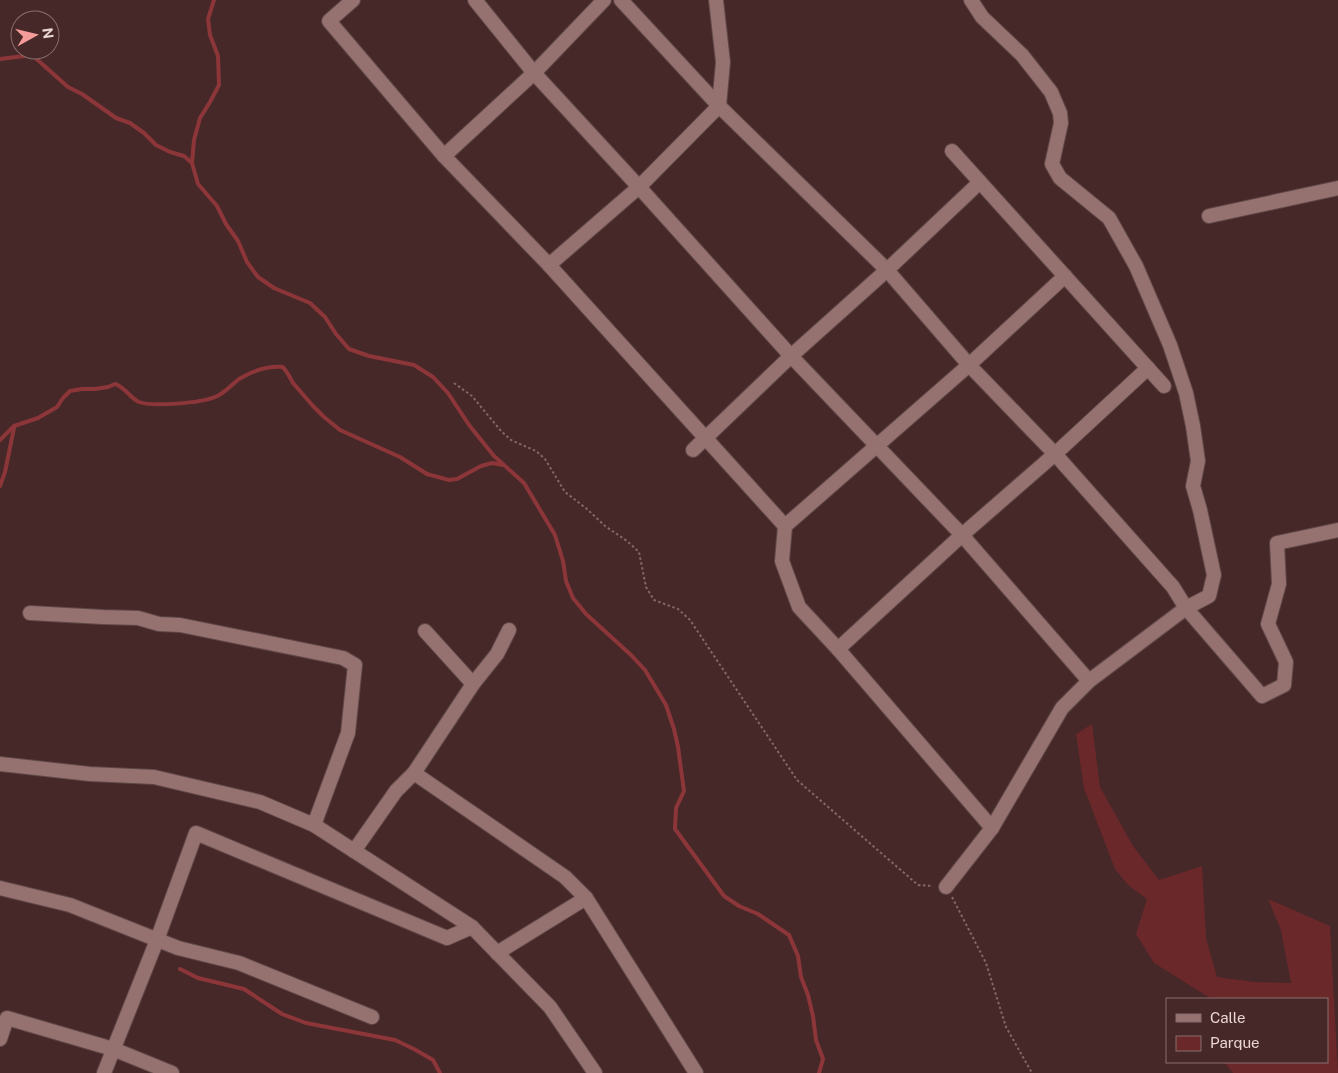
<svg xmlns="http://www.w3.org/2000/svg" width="1338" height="1073" viewBox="0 0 1338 1073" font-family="'Public Sans',sans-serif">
<rect width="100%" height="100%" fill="#462828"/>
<!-- green -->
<polygon fill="#6b282b" points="1092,724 1100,787 1133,846 1159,880 1202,866 1206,938 1217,977 1254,982 1291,983 1281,930 1268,899 1330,926 1338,1073 1233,1073 1224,1062 1327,1062 1327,999 1214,999 1210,998 1154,963 1136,934 1147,899 1128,885 1115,869 1084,788 1076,734"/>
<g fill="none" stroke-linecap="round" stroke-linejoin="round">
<!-- stream -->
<g stroke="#8d363a" stroke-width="4">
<polyline points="214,0 208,19 210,35 218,56 219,85 210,102 200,118 194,140 192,163 198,184 217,206 226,224 238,241 247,262 258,277 274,288 310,303 325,317 336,334 349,349 369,356 414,365 433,377 448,393 469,425 494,456 524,483 555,535 563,561 566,581 573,598 586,614 631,655 645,670 666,705 674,729 678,747 684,791 676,808 675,829 724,896 739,906 758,914 789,935 798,956 801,977 808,995 813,1016 816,1040 823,1059 819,1073"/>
<polyline points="0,59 32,55 68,87 82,94 116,118 130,123 144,133 156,145 170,152 184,156 192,163"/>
<path d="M 0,440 L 14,426 L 38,418 L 57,407 L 63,398 L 70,391 L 82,389 L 95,389 L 108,387 L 115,384 C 125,387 130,398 139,402 C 152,407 201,403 215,397 C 225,393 231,385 239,379 C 252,371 268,366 283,367 L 288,374 L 293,383 L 313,406 L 324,417 L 340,430 L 400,457 L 427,474 L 449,480 L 457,479 L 481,466 L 492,463 L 503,465"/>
<polyline points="0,486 5,472 14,428"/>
<polyline points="180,969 198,978 244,989 282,1014 306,1023 395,1040 414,1049 433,1060 440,1073"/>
</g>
<defs>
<g id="minor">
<polyline points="353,0 329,21 444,156 549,265 785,526"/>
<polyline points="475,0 534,73 639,187 791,356 962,535 1089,681"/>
<polyline points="621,0 719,106 887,270 969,365 1055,454 1173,587 1186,608 1262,696 1284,685 1286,662 1268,624 1279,584 1277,543 1338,530"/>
<polyline points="952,151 1164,386"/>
<polyline points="444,156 534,73 604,0"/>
<polyline points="1209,216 1338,188"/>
<polyline points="549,265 639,187 719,106 723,62 716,0"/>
<polyline points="693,450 791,356 887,270 980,182"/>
<polyline points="30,613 103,617 138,618 159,624 180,625 343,658 355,665 348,733 314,825"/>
<polyline points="425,631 473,684"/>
<polyline points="838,649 799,607 782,561 785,526 969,365 1065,276"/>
<polyline points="0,764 90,774 154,777 260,802 314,825 472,927 550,1007 595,1073"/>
<polyline points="414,773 565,877 586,898 696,1073"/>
<polyline points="992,828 838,649 962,535 1055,454 1148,368"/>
<polyline points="354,851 396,791 414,773 473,684 497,654 509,630"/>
<polyline points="946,887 992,828 1062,708 1089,681 1186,608 1209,596 1214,575 1200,510 1193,486 1198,461 1193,426 1186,393 1170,345 1136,266 1109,218 1060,178 1052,164 1061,123 1060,113 1051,92 1022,55 982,17 971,0"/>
<polyline points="0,888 70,905 178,948 239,963 372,1017"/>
<polyline points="497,953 586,898"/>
<polyline points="0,1039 7,1018 113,1049 172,1073"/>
<polyline points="104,1073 157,940 196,833 447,938 472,927"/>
</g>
</defs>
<!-- minor casing -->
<use href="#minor" stroke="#604747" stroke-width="16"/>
<!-- path -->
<g stroke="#836868" stroke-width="2" stroke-dasharray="2.5 2.5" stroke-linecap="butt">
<polyline points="454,383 472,396 501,431 511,440 536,451 545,459 565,492 587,509 605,526 627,541 639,552 646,587 654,600 678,609 690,620 797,780 918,885 933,886"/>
<polyline points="952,897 986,963 1006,1027 1032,1073"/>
</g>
<!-- minor -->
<use href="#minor" stroke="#957170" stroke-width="14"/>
</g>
<!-- legend -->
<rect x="1166" y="998" width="162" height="65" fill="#462828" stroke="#886e6d"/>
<rect x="1176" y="1014" width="25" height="8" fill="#957170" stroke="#886e6d"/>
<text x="1210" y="1023" font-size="15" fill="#ead6d5">Calle</text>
<rect x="1176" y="1036" width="25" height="15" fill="#6b282b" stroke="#886e6d"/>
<text x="1210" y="1048" font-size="15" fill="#ead6d5">Parque</text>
<!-- north arrow -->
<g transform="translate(35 35) rotate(82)"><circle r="24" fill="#462828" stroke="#886e6d"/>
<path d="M0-4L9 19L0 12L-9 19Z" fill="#f59b9a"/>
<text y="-8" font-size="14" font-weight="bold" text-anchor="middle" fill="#ead6d5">N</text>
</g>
</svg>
